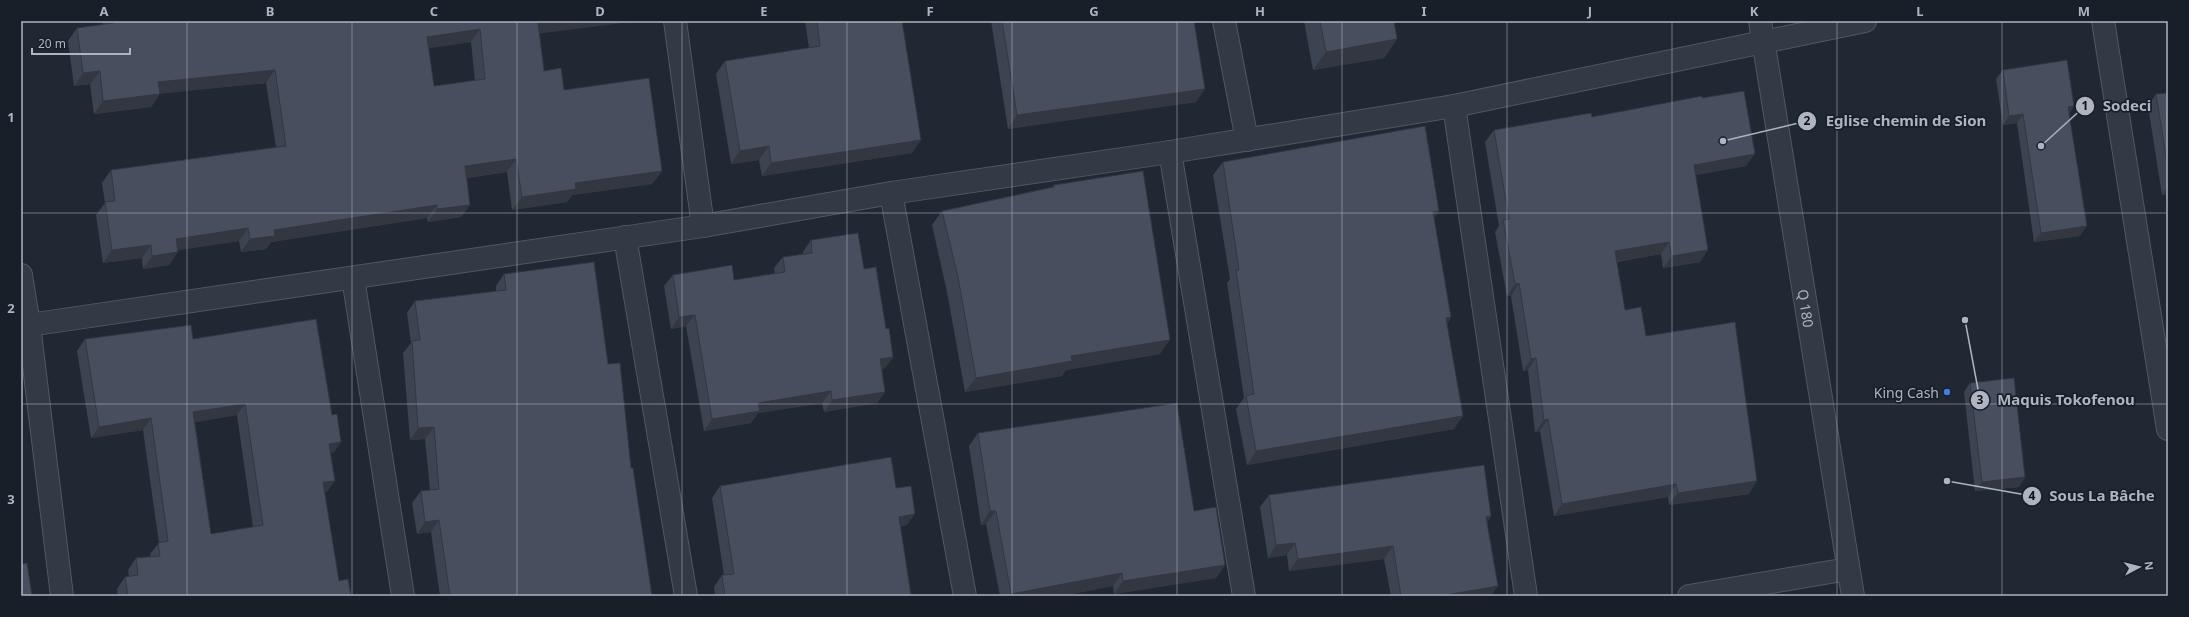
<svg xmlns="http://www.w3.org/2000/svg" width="2189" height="617" viewBox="0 0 2189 617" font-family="'Noto Sans',sans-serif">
<rect width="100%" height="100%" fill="#202834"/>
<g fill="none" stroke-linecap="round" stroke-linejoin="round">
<defs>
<g id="minor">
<polyline points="675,21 703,226"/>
<polyline points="1224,21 1247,140"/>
<path id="s1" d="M 1760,21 L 1853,596"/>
<polyline points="2103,21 2168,429"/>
<polyline points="1454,106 1526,596"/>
<polyline points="1170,152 1244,596"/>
<polyline points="891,193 965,596"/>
<polyline points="625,237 686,596"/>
<polyline points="21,275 29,325 62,596"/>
<polyline points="353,278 403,596"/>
<polyline points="29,325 703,226 891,193 1170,152 1454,106 1865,21"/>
<polyline points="1689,596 1848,569"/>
</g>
</defs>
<!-- minor casing -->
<use href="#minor" stroke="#515763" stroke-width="24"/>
<!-- minor -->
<use href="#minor" stroke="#343a45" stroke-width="22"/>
</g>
<!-- wall -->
<g fill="#3d4451" fill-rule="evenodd">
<path d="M 102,21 L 630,21 L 629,22 L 539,33 L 544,71 L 564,90 L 662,171 L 652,184 L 572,195 L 567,202 L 512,210 L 507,172 L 467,178 L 470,205 L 461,217 L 428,222 L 427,218 L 271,242 L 266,249 L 241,252 L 239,241 L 178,250 L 169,265 L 143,269 L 142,258 L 103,263 L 96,215 L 105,203 L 102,183 L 111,170 L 276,147 L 266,83 L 160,93 L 151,107 L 94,114 L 90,84 L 74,86 L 68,41 L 77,28 L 103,25 ZM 471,42 L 475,81 L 434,86 L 428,48 Z"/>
<polygon points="805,21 902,21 912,153 762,176 759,160 731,164 716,74 725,61 809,48"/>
<polygon points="991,21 1194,21 1196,102 1008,129"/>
<polygon points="1304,21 1394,21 1397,39 1384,58 1313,70"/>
<polygon points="2003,70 2074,106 2069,113 2080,236 2034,242 2017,123 2003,125 1996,79"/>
<polygon points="2168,93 2168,209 2166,194 2162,195 2148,106 2156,94"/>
<polygon points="1702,98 1746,166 1696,175 1700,262 1663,268 1661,254 1617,262 1625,310 1646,336 1749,494 1669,505 1668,497 1554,516 1540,431 1535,432 1528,370 1523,371 1511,296 1507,296 1495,232 1499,226 1485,142 1494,130 1592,117"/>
<polygon points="1223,162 1439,211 1434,218 1451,317 1447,324 1454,429 1247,465 1236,409 1244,398 1227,283 1230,279 1213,175"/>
<polygon points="1054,185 1160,354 1066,370 1062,376 965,392 947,292 932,225 942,211 1052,187"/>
<polygon points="811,240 864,269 886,329 893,357 885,368 882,369 885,392 877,403 824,412 822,403 758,413 751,423 704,431 686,326 671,329 664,286 673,275 734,280 775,273 774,268 783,257 803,254 803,252"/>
<polygon points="504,274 608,364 631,468 652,596 440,596 431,532 417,534 412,503 421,491 430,490 425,439 410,440 403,353 411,343 407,313 415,301 496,291 496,286"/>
<path d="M 85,339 L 193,339 L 332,415 L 341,442 L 333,453 L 331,453 L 327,492 L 324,492 L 339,581 L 351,596 L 118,596 L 117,589 L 125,577 L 129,577 L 128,570 L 136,558 L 151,557 L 150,554 L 159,543 L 143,430 L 91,438 L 77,351 ZM 237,415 L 253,527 L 211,534 L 195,422 Z"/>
<polygon points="1970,383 2025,477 2019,487 1975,491 1964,392"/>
<polygon points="978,433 1194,511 1225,565 1216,578 1114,594 1113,586 1062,596 1000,596 986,524 981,525 969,446"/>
<polygon points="720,486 896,488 907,525 900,527 911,595 910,596 715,596 714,587 722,575 724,575 712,498"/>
<polygon points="1269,495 1491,516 1487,522 1491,596 1391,596 1384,559 1289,571 1287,555 1268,558 1260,507"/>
</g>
<!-- shaded-wall -->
<g fill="#323742">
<polygon points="543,21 630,21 629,22 529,35 538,22"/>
<polygon points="480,29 471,42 418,50 427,37"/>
<polygon points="1397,39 1384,58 1313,70 1326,52"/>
<polygon points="275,70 266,83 149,95 158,82"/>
<polygon points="100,71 90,84 74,86 83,73"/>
<polygon points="1205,89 1196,102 1008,129 1017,115"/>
<polygon points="160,94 151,107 94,114 103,101"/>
<polygon points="2074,106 2068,115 2068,107"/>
<polygon points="2023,114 2017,123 2003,125 2009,116"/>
<polygon points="921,140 912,153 762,176 771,163"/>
<polygon points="769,146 759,160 731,164 740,151"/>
<polygon points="1755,154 1746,166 1685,177 1694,165"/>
<polygon points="516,159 507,172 456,179 465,166"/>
<polygon points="662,171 652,184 572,195 567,202 512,210 522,197 575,183"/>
<polygon points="2168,186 2168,191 2166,194 2162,195"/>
<polygon points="437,205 427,218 271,242 266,249 241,252 250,239 274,230"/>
<polygon points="470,205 461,217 428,222 437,209"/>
<polygon points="1439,211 1430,224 1433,212"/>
<polygon points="2087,226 2080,236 2034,242 2041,233"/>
<polygon points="248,228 239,241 167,252 176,239"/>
<polygon points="1669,242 1661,254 1607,263 1615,251"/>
<polygon points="151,245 142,258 103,263 112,250"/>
<polygon points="1708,250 1700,262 1663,268 1672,256"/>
<polygon points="178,252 169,265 143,269 152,256"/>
<polygon points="1519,283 1511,296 1507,296 1515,284"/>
<polygon points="695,315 686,326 671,329 679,317"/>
<polygon points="1451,317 1442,330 1446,318"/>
<polygon points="1170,340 1160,354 1066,370 1062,376 965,392 976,378 1071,356"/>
<polygon points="893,357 885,368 872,370 880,359"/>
<polygon points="1536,358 1528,370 1523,371 1531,359"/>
<polygon points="831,391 822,403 758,413 751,423 704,431 712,419 758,403"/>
<polygon points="885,392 877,403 824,412 832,400"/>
<polygon points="245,404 237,415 186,424 193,412"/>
<polygon points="1463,416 1454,429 1247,465 1256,451"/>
<polygon points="151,418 143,430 91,438 99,427"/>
<polygon points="1548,419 1540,431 1535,432 1544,420"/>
<polygon points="434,427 425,439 410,440 418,428"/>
<polygon points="341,442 333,453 322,455 329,444"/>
<polygon points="2025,477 2019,487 1975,491 1982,482"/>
<polygon points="335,481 327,492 315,494 323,482"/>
<polygon points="1757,481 1749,494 1669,505 1678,493"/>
<polygon points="1676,484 1668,497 1554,516 1562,504"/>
<polygon points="990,511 996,511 986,524 981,525"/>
<polygon points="915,514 907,525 891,528 899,517"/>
<polygon points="1491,516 1482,528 1486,517"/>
<polygon points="439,520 431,532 417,534 425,522"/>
<polygon points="1295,543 1287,555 1268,558 1276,545"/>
<polygon points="1393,546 1384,559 1289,571 1298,559"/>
<polygon points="1225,565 1216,578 1114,594 1123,581"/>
<polygon points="1122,573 1113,586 1062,596 1010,596 1011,594"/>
<polygon points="1498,586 1491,596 1440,596"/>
</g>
<!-- building -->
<g fill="#474f5e" stroke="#323742" fill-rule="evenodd">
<path d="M 113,21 L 543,21 L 538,22 L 544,71 L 561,68 L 564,90 L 649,78 L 662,171 L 575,183 L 576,189 L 522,197 L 516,159 L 465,166 L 470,205 L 437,209 L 437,205 L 274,230 L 275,236 L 250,239 L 248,228 L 176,239 L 178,252 L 152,256 L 151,245 L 112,250 L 105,202 L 115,201 L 111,170 L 286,146 L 275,70 L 158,82 L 160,94 L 103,101 L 100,71 L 83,73 L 77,28 L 113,23 ZM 480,29 L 485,79 L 434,86 L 427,37 Z"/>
<polygon points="817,21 902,21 921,140 771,163 769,146 740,151 725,61 820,46"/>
<polygon points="1002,21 1194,21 1205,89 1017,115"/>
<polygon points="1320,21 1394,21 1397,39 1326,52"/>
<polygon points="2067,60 2074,106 2068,107 2087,226 2041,233 2023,114 2009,116 2003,70"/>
<polygon points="1744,91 1755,154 1694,165 1708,250 1672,256 1669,242 1615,251 1625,310 1641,307 1646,336 1735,322 1757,481 1678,493 1676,484 1562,504 1548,419 1544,420 1536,358 1531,359 1519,283 1515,284 1503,220 1509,219 1494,130 1591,113 1592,117 1702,96 1702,98"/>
<polygon points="2168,93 2168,169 2156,94"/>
<polygon points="1425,126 1439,211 1433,212 1451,317 1446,318 1463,416 1256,451 1246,396 1254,394 1236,270 1239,270 1223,162"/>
<polygon points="1143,171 1170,340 1071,356 1072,361 976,378 958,277 942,211 1054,187 1054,185"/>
<polygon points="858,233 864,269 876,267 886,329 889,328 893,357 880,359 885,392 832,400 831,391 758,403 760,411 712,419 695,315 679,317 673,275 732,265 734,280 785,272 783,257 812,253 811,240"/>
<polygon points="594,262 608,364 620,363 631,468 633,468 652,596 450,596 439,520 425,522 421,491 439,489 434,427 418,428 412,341 420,340 415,301 506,290 504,274"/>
<path d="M 316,319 L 332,415 L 337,414 L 341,442 L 329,444 L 335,481 L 323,482 L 339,581 L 348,579 L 351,596 L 128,596 L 125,577 L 138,575 L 136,558 L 160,556 L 158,543 L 168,541 L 151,418 L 99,427 L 85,339 L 191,325 L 193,339 ZM 245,404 L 263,525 L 211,534 L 193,412 Z"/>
<polygon points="2014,378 2025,477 1982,482 1970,383"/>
<polygon points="1177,403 1194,511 1216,507 1225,565 1123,581 1122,573 1011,594 996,511 990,511 978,433"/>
<polygon points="891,457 896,488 911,486 915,514 899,517 911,595 905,596 725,596 722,575 734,574 720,486"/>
<polygon points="1484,465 1491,516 1486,517 1498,586 1440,596 1401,596 1393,546 1298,559 1295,543 1276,545 1269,495"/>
<polygon points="27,563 32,596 21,596 21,564"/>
</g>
<!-- grid -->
<path fill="none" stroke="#aeb4c2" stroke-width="1" stroke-opacity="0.55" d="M 187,21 L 187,596M 352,21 L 352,596M 517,21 L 517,596M 682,21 L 682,596M 847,21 L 847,596M 1012,21 L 1012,596M 1177,21 L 1177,596M 1342,21 L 1342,596M 1507,21 L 1507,596M 1672,21 L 1672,596M 1837,21 L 1837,596M 2002,21 L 2002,596M 21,213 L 2168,213M 21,404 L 2168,404"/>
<!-- markers -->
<circle fill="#3f7fe0" stroke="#191f29" stroke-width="1.5" cx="1947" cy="392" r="4"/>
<g text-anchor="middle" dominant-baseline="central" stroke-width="3.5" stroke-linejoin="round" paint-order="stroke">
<!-- street labels -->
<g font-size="14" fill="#aeb4c2" stroke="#191f29">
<text stroke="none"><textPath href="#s1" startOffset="291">Q 180</textPath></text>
</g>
<!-- poi labels -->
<g font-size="14" fill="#aeb4c2" stroke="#191f29" text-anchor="end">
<text x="1939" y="392">King Cash</text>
</g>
</g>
<!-- callouts -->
<path fill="none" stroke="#aeb4c2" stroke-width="1.5" d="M2041 146L2085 106M1723 141L1807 121M1965 320L1980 400M1947 481L2032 496"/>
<g fill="#aeb4c2" stroke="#191f29" stroke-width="1.5">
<circle cx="2041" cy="146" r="4"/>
<circle cx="1723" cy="141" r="4"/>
<circle cx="1965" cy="320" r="4"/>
<circle cx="1947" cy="481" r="4"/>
<circle cx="2085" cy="106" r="10"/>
<circle cx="1807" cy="121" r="10"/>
<circle cx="1980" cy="400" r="10"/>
<circle cx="2032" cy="496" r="10"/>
</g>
<g font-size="12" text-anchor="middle" font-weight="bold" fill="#111">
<text x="2085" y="110">1</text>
<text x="1807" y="125">2</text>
<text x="1980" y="404">3</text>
<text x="2032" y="500">4</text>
</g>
<g font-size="15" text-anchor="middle" font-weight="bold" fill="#aeb4c2" stroke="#191f29" stroke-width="3.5" stroke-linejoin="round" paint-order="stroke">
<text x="2127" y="111">Sodeci</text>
<text x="1906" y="126">Eglise chemin de Sion</text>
<text x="2066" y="405">Maquis Tokofenou</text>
<text x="2102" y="501">Sous La Bâche</text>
</g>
<!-- border -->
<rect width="2189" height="617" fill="none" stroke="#191f29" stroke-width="44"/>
<!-- north arrow -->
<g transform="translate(2139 567) rotate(83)" stroke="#191f29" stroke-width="3" paint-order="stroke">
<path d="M0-3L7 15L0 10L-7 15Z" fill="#aeb4c2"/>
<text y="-6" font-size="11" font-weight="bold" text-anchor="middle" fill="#aeb4c2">N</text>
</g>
<!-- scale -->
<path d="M32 48v6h98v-6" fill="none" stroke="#aeb4c2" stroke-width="2"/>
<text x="38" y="48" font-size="12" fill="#aeb4c2" stroke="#191f29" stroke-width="3" paint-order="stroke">20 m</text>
<rect x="22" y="22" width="2145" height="573" fill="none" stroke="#aeb4c2" stroke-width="1.5"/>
<g font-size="13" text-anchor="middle" font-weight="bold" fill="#aeb4c2">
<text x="104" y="16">A</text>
<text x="270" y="16">B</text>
<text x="434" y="16">C</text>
<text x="600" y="16">D</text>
<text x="764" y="16">E</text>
<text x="930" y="16">F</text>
<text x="1094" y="16">G</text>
<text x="1260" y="16">H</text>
<text x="1424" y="16">I</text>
<text x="1590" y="16">J</text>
<text x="1754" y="16">K</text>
<text x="1920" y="16">L</text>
<text x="2084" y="16">M</text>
<text x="11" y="122">1</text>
<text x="11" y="313">2</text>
<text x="11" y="504">3</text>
</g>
</svg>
